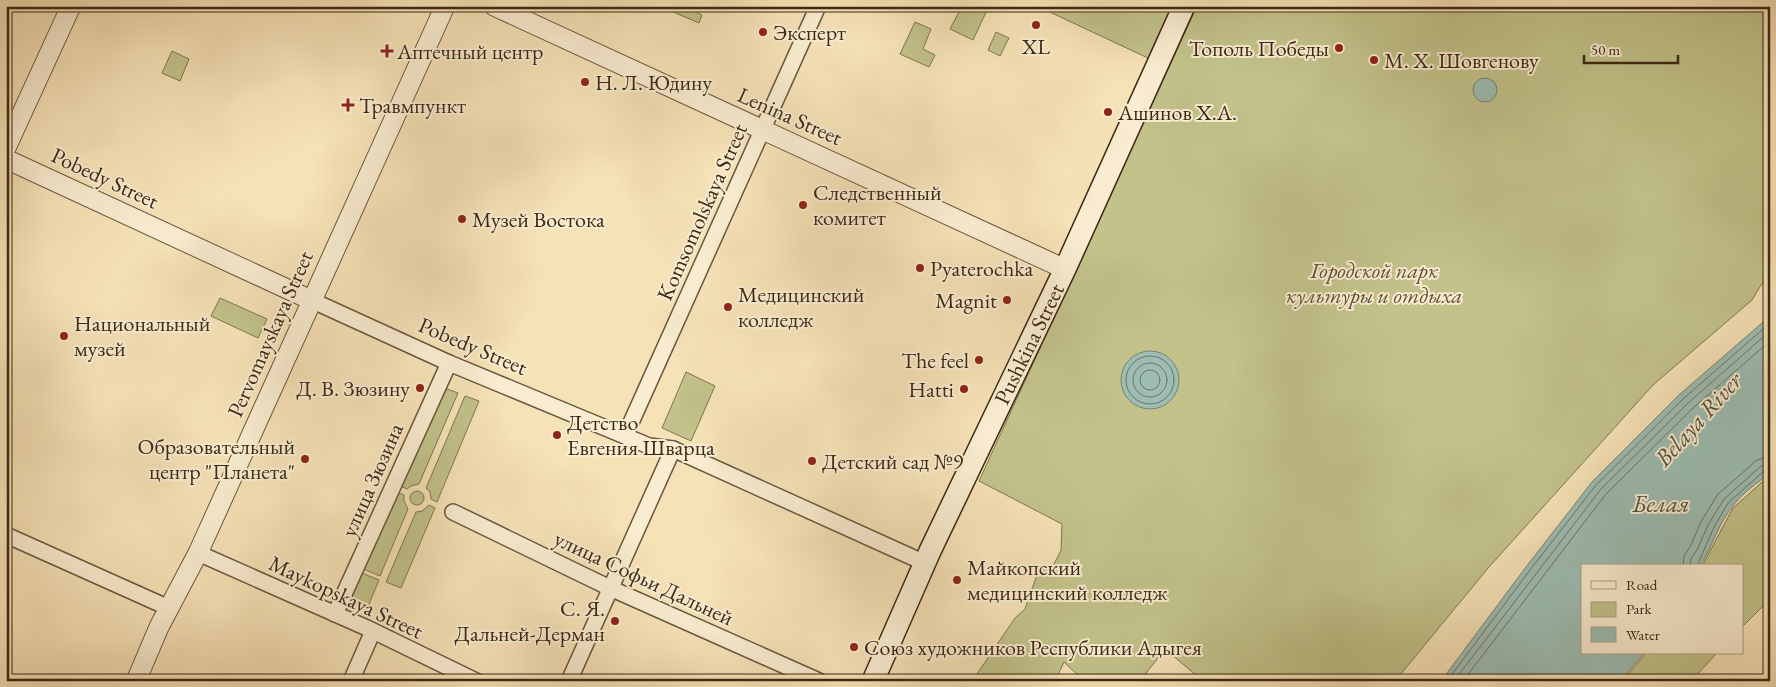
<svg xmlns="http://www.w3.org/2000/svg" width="1776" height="687" viewBox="0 0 1776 687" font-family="'EB Garamond',serif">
<rect width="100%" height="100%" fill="#f6e2b7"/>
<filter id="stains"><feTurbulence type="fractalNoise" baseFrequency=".004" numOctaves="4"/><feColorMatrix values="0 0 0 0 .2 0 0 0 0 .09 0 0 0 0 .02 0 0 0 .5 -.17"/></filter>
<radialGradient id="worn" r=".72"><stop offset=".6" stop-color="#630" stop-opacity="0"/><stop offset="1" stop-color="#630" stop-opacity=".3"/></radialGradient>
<!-- green -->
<g fill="#c2c28a" stroke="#7f7650">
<polygon points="673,6 682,6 702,15 699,23 671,11"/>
<polygon points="962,6 989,6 973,40 950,29"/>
<polygon points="1037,6 1174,6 1150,59"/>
<polygon points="1197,6 1770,6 1770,278 1761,285 1752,300 1653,385 1489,567 1395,681 1203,681 1165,649 1140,681 1084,681 1064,662 1058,675 1060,681 977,681 975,677 1015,618 1025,609 1039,569 1053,566 1061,550 1062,524 979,481"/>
<polygon points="915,22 931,29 923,49 935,55 929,67 900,54"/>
<polygon points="996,32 1009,38 1000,56 988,50"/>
<polygon points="172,51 189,59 180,81 162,73"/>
<polygon points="220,298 267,319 258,338 211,316"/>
<polygon points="686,372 715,386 691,441 662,428"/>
<polygon points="442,387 458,393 419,484 411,486 407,489 398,485"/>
<polygon points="465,396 479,401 437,502 431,499 430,492 426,488"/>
<polygon points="1770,475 1770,599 1742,627 1742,566 1702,566 1733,508"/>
<circle cx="417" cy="498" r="7"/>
<polygon points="395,491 404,495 404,501 408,509 380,576 361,568"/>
<polygon points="429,505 435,508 401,588 386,582 416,512 422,511"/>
<polygon points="362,573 379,580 367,609 350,602"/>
<polygon points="1646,653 1717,653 1691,681 1622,681"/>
</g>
<!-- water -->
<g fill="#9dbdb3" stroke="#768274">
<circle cx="1485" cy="90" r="12"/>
<path d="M 1770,316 L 1770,473 C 1757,483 1741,494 1732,507 C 1718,525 1712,547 1700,566 L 1582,566 L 1582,653 L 1644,653 L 1620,681 L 1441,681 L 1526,567 L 1592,482 L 1679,395 Z"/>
<circle cx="1150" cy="380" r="29"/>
</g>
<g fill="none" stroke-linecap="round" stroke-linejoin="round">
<!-- shore -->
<g stroke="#6c7364" stroke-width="1">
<circle cx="1150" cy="380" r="24"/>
<circle cx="1150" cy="380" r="17"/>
<circle cx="1150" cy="380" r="10"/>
<polyline points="1683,566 1684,556 1691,545 1701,522 1718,494 1757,460 1770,456"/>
<polyline points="1690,566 1691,559 1698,548 1708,525 1724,499 1761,466 1770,464"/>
<polyline points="1697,566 1714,527 1728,503 1764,471 1770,470"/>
<polyline points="1447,681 1530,570 1596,485 1683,399 1770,323"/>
<polyline points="1454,681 1601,489 1687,404 1770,331"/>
<polyline points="1463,681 1606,494 1692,409 1770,341"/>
</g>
<defs>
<g id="minor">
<polyline points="311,300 449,363 649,446 673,449 925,563"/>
<polyline points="625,436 818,6"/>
<polyline points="453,512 610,588 819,681"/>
<polyline points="6,535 169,608"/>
<polyline points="198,553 367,628 476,681"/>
<polyline points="335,614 449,363"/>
<polyline points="351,681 373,631"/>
<polyline points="569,681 673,449"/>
</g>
<g id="tertiary">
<polyline points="494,6 1065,269"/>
<polyline points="6,148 71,6"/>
<polyline points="6,159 311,300"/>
<polyline points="136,681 159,627 198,553 445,6"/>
</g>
<polyline id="secondary" points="873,681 930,551 1065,269 1184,6"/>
</defs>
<!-- minor casing -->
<use href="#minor" stroke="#6a573e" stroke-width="18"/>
<!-- tertiary casing -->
<use href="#tertiary" stroke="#6a573e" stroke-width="21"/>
<!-- secondary casing -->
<use href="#secondary" stroke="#3c2915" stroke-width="24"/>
<!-- minor -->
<use href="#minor" stroke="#f9ecd0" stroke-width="15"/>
<!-- tertiary -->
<use href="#tertiary" stroke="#f9ecd0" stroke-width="19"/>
<!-- secondary -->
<use href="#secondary" stroke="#f9ecd0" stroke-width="21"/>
</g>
<!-- markers -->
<g fill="#8f2418" stroke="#f9ecd0" stroke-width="2">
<circle cx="1036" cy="25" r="5"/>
<circle cx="763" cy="32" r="5"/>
<circle cx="1339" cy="48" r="5"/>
<path d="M384.5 43.5h5v5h5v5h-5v5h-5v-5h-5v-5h5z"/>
<circle cx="1374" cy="60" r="5"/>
<circle cx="585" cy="82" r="5"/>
<path d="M345.5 97.5h5v5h5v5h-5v5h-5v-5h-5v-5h5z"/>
<circle cx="1108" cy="112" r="5"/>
<circle cx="803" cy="205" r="5"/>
<circle cx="462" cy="219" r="5"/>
<circle cx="920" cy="268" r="5"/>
<circle cx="1007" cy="300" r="5"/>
<circle cx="728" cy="307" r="5"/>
<circle cx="64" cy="336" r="5"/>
<circle cx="979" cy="360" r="5"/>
<circle cx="420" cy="388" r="5"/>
<circle cx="964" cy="389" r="5"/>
<circle cx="557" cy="435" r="5"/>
<circle cx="305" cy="459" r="5"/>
<circle cx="812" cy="461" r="5"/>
<circle cx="957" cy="580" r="5"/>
<circle cx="615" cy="621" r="5"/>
<circle cx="854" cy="647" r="5"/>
</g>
<g text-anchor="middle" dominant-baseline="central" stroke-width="4" stroke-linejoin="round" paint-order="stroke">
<!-- poi labels -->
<g font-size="22" fill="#3c2915" stroke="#f9ecd0" text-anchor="start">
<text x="773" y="32">Эксперт</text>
<text x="1036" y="46" text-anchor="middle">XL</text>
<text x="1329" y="48" text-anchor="end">Тополь Победы</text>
<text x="397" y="51">Аптечный центр</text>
<text x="1384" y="60">М. Х. Шовгенову</text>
<text x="595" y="82">Н. Л. Юдину</text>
<text x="359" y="105">Травмпункт</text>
<text x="1118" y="112">Ашинов Х.А.</text>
<text x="813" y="192">Следственный<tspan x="813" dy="25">комитет</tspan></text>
<text x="472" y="219">Музей Востока</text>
<text x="930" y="268">Pyaterochka</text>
<text x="738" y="294">Медицинский<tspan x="738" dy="25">колледж</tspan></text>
<text x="997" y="300" text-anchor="end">Magnit</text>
<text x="74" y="323">Национальный<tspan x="74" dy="25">музей</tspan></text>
<text x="969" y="360" text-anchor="end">The feel</text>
<text x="410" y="388" text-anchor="end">Д. В. Зюзину</text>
<text x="954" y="389" text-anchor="end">Hatti</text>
<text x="567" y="422">Детство<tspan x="567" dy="25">Евгения Шварца</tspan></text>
<text x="295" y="446" text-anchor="end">Образовательный<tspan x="295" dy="25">центр "Планета"</tspan></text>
<text x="822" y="461">Детский сад №9</text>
<text x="967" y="567">Майкопский<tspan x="967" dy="25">медицинский колледж</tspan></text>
<text x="605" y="608" text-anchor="end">С. Я.<tspan x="605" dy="25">Дальней-Дерман</tspan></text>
<text x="864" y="647">Союз художников Республики Адыгея</text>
</g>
<!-- street labels -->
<g font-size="22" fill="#3c2915" stroke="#f9ecd0">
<text transform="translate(790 116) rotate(24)">Lenina Street</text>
<text transform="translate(105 178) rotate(25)">Pobedy Street</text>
<text transform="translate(702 212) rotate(-66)">Komsomolskaya Street</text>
<text transform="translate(270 334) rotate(-66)">Pervomayskaya Street</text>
<text transform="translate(1029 344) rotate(-64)">Pushkina Street</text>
<text transform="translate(473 346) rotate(23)">Pobedy Street</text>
<text transform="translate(372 480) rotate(-66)">улица Зюзина</text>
<text transform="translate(644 578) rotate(25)">улица Софьи Дальней</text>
<text transform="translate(346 597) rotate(25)">Maykopskaya Street</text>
</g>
<!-- park labels -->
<g font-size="22" font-style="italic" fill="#5e4f32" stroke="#f9ecd0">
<text x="1374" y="270">Городской парк<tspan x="1374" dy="25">культуры и отдыха</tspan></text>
</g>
<!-- water labels -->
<g font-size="24" font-style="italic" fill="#544e3c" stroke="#f9ecd0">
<text transform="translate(1698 419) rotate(-48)">Belaya River</text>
<text x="1661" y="503">Белая</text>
</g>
</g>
<!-- margin -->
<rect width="1776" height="687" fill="none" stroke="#f6e2b7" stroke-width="25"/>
<rect x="8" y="8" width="1761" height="672" fill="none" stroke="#3c2915" stroke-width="2.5"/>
<rect x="12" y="12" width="1751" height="662" fill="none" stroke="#3c2915"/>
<!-- legend -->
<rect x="1581" y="564" width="162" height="90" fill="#f9ecd0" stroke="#ad9e85"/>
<rect x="1591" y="581" width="25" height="8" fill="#f9ecd0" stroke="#ad9e85"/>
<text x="1626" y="590" font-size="15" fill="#3c2915">Road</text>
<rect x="1591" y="602" width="25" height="15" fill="#c2c28a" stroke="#ad9e85"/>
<text x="1626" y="614" font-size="15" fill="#3c2915">Park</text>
<rect x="1591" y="627" width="25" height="15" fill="#9dbdb3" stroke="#ad9e85"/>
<text x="1626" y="640" font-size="15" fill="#3c2915">Water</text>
<!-- scale -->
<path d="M1584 55v8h94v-8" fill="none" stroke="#3c2915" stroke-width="2.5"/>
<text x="1591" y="55" font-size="15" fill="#3c2915" stroke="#f9ecd0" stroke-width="4" paint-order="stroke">50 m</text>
<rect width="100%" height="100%" filter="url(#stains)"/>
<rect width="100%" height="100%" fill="url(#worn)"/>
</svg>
